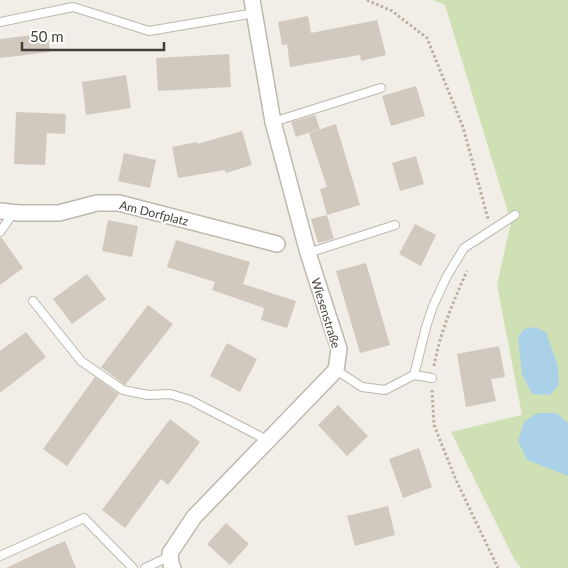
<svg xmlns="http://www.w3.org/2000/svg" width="568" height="568" viewBox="0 0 568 568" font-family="Lato,sans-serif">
<rect width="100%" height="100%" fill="#f1eee7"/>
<!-- green -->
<polygon fill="#cfe1b4" points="433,0 568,0 568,568 521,568 514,559 451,432 522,415 497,285 511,222 445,5"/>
<!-- water -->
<g fill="#aad1e7">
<polygon points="535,327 546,332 558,366 559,385 550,395 532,394 522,374 518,337 524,329"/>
<polygon points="537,413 557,413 568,423 568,476 527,460 518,441 524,422"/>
</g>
<!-- building -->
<g fill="#d1c9be">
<polygon points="308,16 311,33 377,20 386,55 361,61 360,55 290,67 287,44 282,45 278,22"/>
<polygon points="48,33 50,52 0,58 0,39"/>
<polygon points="229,54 231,87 158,91 156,58"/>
<polygon points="126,75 131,108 86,115 82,82"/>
<polygon points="416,86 425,116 391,126 382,96"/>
<polygon points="16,112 66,114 65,134 47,133 45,165 14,164"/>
<polygon points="315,115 320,129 296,137 291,122"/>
<polygon points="336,124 360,205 327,215 320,189 327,187 309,133"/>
<polygon points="242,131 252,165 226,173 225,170 178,178 172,147 197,142 197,144"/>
<polygon points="124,153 156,160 150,188 118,181"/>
<polygon points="416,156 424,184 400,191 392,163"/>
<polygon points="327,215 334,239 318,243 311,219"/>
<polygon points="108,220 138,226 132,257 102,251"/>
<polygon points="415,224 436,235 421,266 399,254"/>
<polygon points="1,237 23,268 0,285 0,238"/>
<polygon points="176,240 250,262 243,284 296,301 287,328 261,320 264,308 212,290 215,282 167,267"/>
<polygon points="366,263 390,345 360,353 336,271"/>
<polygon points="87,274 106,299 72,324 53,299"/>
<polygon points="148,305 173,324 125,385 101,367"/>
<polygon points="26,332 46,357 0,393 0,351"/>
<polygon points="227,343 257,359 240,392 210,376"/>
<polygon points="499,346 505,377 491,379 496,401 466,407 457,354"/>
<polygon points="95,377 119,394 67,466 43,449"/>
<polygon points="338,405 368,436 347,456 318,425"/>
<polygon points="170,419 200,442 168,485 161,479 125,528 102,510"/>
<polygon points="419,448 432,487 403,498 389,459"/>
<polygon points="388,506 395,535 355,546 347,516"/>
<polygon points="226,523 249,544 230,565 207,544"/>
<polygon points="65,541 76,568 6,568 44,550"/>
</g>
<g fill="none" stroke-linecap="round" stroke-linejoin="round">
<defs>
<g id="lane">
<polyline points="0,22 73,7 149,31 255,13"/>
<polyline points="273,122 381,88"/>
<polyline points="0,232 14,212"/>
<polyline points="308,253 395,225"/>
<polyline points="33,301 81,361 123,390 148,395 170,394 190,400 269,441"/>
<polyline points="336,370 362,387 385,390 414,375 426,327 433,306 447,276 464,248 515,215"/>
<polyline points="414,375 432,378"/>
<polyline points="0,556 84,518 133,568"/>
<polyline points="145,568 170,556"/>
</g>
<g id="street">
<polyline points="0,211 19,213 59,213 97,203 119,203 277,244"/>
<polyline points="173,568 171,565 170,553 194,517 336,370 339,349 308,253 273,122 252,0"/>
</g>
</defs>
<!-- lane casing -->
<use href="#lane" stroke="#beb8ae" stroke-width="10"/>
<!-- street casing -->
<use href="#street" stroke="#beb8ae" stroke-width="18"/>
<!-- path -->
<g stroke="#bbaf9e" stroke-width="3" stroke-dasharray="2.5 2.5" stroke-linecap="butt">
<polyline points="367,0 392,11 427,38 463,127 488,219"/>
<path d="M 434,366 C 440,333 453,302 467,271"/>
<polyline points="432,390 434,425 456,480 498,568"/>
</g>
<!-- lane -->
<use href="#lane" stroke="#fff" stroke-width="8"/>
<!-- street -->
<use href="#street" stroke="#fff" stroke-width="15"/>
</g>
<g text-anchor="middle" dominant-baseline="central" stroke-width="4" stroke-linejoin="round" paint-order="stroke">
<!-- street labels -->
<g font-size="12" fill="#433e37" stroke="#fff">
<text transform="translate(154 213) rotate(14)">Am Dorfplatz</text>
<text transform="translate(326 313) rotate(73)">Wiesenstraße</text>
</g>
</g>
<!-- scale -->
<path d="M22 42v8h142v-8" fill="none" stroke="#433e37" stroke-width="2.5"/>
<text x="30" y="42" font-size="15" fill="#433e37" stroke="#ffffff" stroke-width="4" paint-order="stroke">50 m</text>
</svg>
